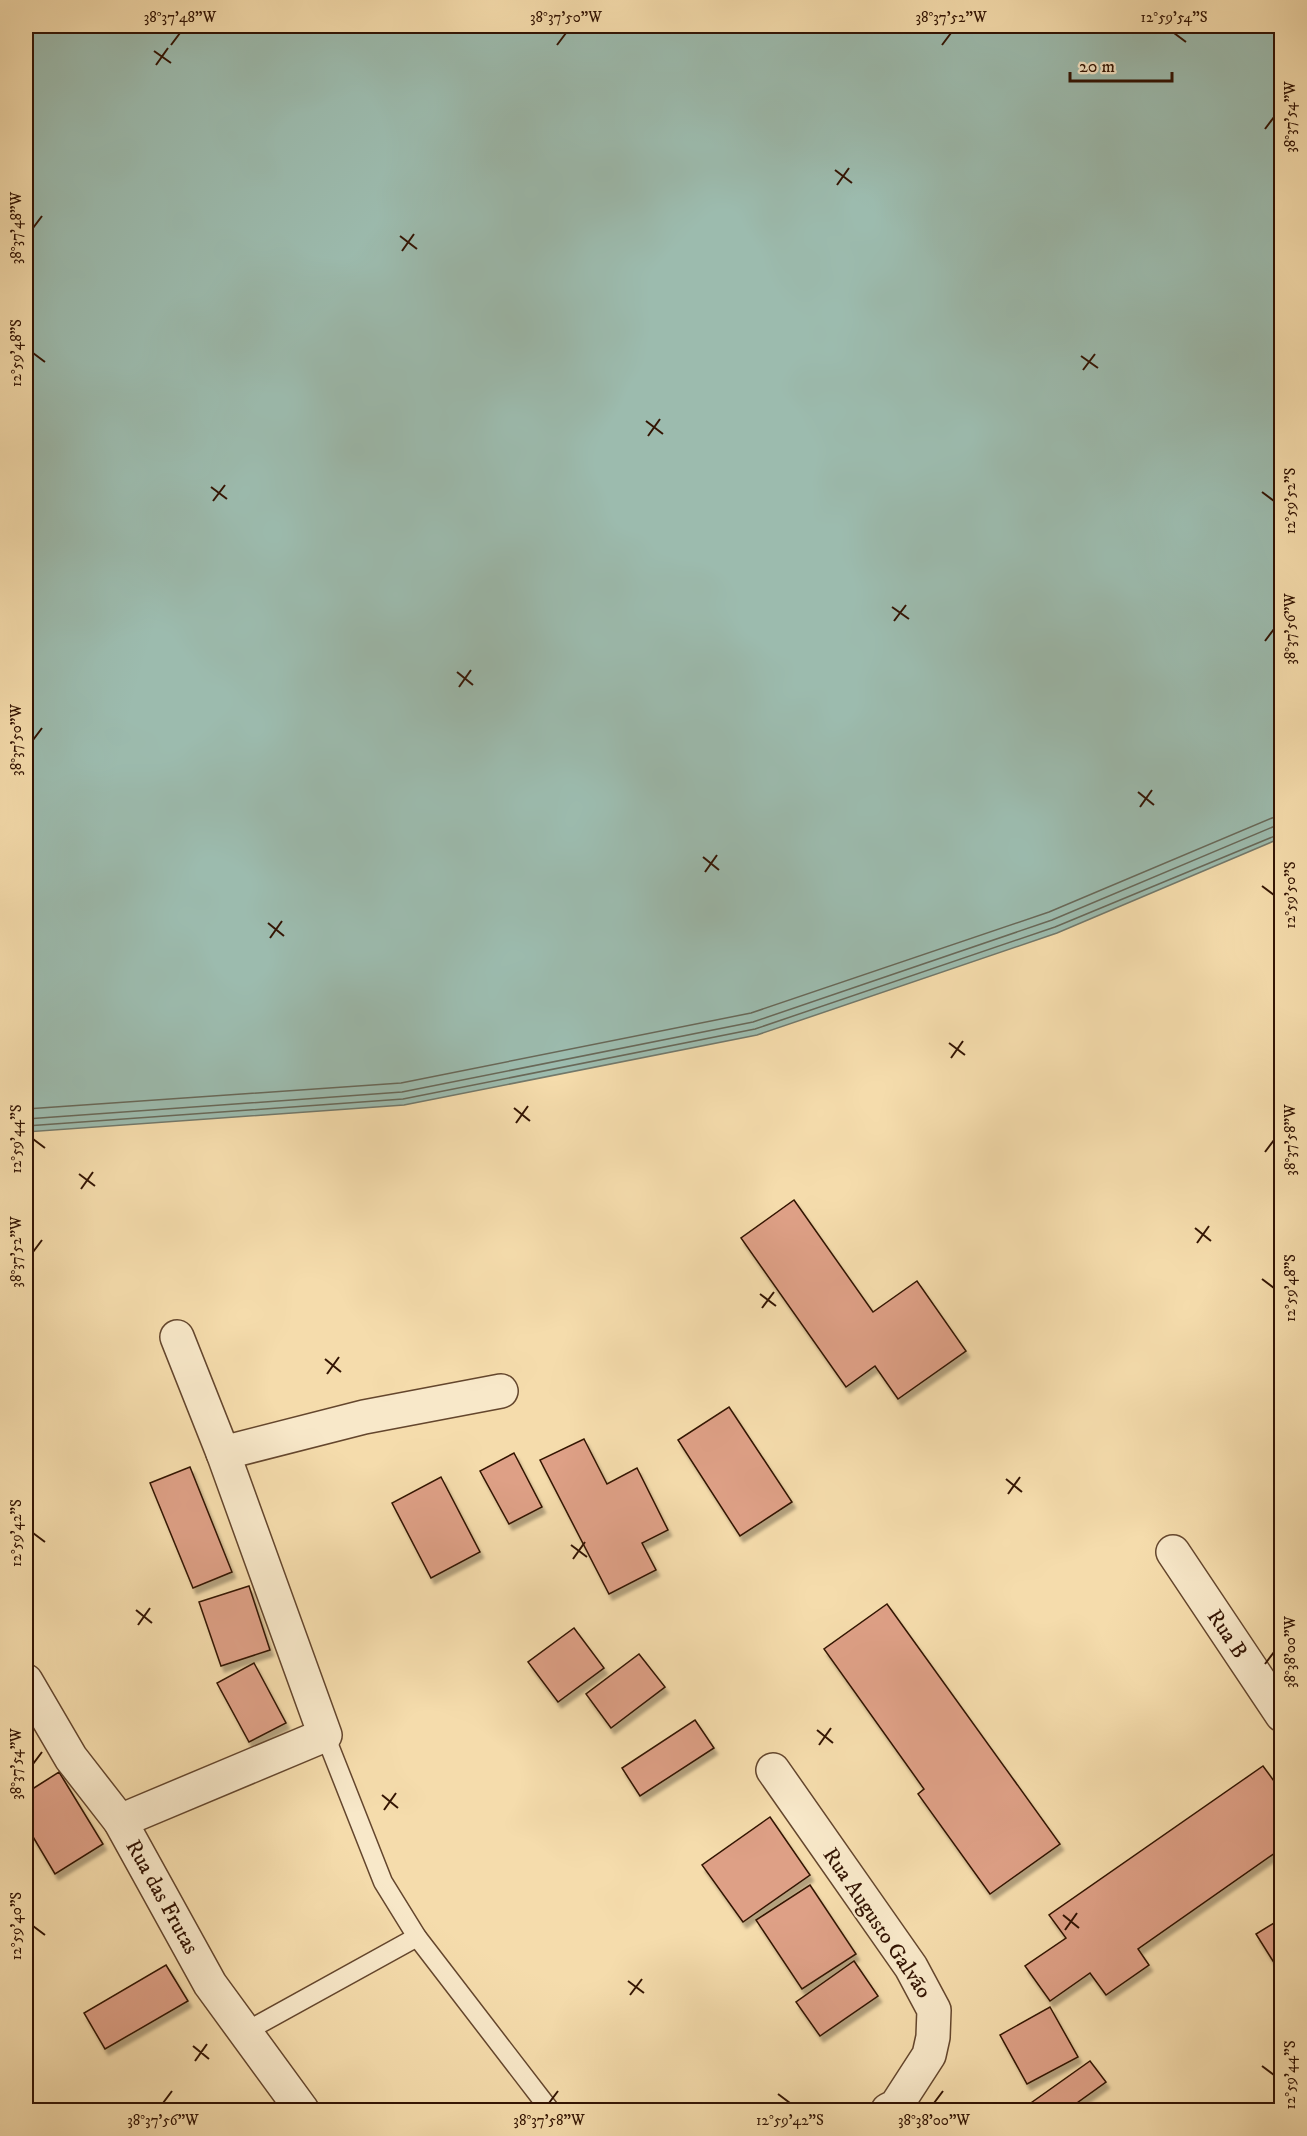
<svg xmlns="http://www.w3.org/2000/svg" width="1307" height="2136" viewBox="0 0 1307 2136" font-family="'IM FELL DW Pica',serif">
<defs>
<filter id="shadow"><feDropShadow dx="3.5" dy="6" stdDeviation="1.5" flood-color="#0004"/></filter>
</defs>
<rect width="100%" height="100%" fill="#f5dcac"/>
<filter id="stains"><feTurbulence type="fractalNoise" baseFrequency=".00333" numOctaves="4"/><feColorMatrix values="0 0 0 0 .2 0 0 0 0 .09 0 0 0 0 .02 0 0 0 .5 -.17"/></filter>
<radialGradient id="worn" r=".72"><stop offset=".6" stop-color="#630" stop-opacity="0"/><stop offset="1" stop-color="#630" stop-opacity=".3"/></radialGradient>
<!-- water -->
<polygon fill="#9cbbae" stroke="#72786a" stroke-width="1.5" points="26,26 1281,26 1281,838 1057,933 757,1035 404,1105 26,1132"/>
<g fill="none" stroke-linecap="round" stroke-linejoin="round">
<!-- shore -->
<g stroke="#686858" stroke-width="1.5">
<polyline points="26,1109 401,1083 751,1013 1049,912 1272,818 1282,816"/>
<polyline points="26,1119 402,1092 753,1022 1052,920 1275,826 1282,825"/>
<polyline points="26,1126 403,1099 755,1029 1055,927 1282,833"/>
</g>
</g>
<!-- building -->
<g fill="#dea086" stroke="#331403" stroke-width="1.5" filter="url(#shadow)">
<polygon points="794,1200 873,1312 917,1281 966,1351 898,1399 875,1366 846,1387 741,1238"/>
<polygon points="729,1407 792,1502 740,1536 678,1440"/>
<polygon points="584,1439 607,1484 637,1468 668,1530 642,1543 656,1570 609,1594 540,1460"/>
<polygon points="514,1453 542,1507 509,1524 480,1471"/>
<polygon points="190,1467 232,1572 193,1588 150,1483"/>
<polygon points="441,1477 480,1552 431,1578 392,1503"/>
<polygon points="249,1586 270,1650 221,1666 199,1602"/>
<polygon points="887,1604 1060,1844 990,1894 918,1794 924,1789 824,1649"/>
<polygon points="574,1628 604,1668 558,1702 528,1662"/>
<polygon points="639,1654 665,1687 611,1728 586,1694"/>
<polygon points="254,1663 286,1723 249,1742 217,1683"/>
<polygon points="695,1720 714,1748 640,1796 622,1768"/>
<polygon points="1263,1766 1282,1792 1282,1848 1138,1949 1149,1965 1106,1995 1090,1973 1050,2001 1025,1966 1066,1938 1049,1915"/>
<polygon points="59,1772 103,1844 55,1874 26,1825 26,1793"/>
<polygon points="770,1817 810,1875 743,1922 702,1865"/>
<polygon points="810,1885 856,1954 802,1989 756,1920"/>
<polygon points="1282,1918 1282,1967 1278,1969 1256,1934"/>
<polygon points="854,1961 878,1996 820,2036 796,2002"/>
<polygon points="166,1965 188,2001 105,2049 84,2013"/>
<polygon points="1050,2007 1078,2057 1027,2084 1000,2035"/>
<polygon points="1090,2061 1106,2082 1067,2110 1021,2110"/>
</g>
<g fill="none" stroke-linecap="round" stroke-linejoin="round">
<defs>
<g id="lane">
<polyline points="325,1735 383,1882 417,1937 550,2110"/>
<polyline points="245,2032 417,1937"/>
</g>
<g id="street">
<polyline points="223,1453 364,1417 501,1391"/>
<polyline points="1173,1552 1282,1715"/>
<polyline points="26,1681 71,1758 120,1821 210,1984 302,2110"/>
<polyline points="773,1770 911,1967 934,2010 933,2037 929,2055 896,2106 888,2110"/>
<polyline points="120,1821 325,1735 223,1453 177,1337"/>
</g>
</defs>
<!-- lane casing -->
<use href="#lane" stroke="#64462d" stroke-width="21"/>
<!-- street casing -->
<use href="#street" stroke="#64462d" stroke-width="36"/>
<!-- lane -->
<use href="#lane" stroke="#f8e8c9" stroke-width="18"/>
<!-- street -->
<use href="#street" stroke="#f8e8c9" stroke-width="33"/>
</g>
<!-- ticks -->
<path fill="none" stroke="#331403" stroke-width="2" d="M 1174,33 L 1186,42M 171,45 L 180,33M 557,45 L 566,33M 942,45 L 951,33M 154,51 L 171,63M 156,65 L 168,48M 1265,129 L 1274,117M 835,170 L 852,183M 837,185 L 849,168M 33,228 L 42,216M 400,236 L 417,249M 402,251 L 414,234M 33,353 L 45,362M 1081,356 L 1098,368M 1083,370 L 1095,354M 646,421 L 663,434M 648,436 L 660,419M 211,487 L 227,499M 1262,492 L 1274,501M 213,501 L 225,485M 892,607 L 909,619M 894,621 L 906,605M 1265,641 L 1274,629M 457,672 L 473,685M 459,687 L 471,670M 33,740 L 42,728M 1138,792 L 1154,805M 1140,807 L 1152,790M 703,857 L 719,870M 705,872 L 717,855M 1262,886 L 1274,895M 268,923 L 284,936M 270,938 L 282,921M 949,1043 L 965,1055M 951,1058 L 963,1041M 514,1108 L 530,1121M 516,1123 L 528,1106M 33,1139 L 45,1148M 1265,1152 L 1274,1140M 79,1174 L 95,1186M 81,1189 L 93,1172M 1195,1228 L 1211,1241M 1197,1243 L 1209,1226M 33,1252 L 42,1240M 1262,1279 L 1274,1288M 760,1294 L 776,1306M 762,1308 L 774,1292M 325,1359 L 341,1372M 327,1374 L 339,1357M 1006,1479 L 1022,1492M 1008,1494 L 1020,1477M 33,1533 L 45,1542M 571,1545 L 587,1557M 573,1559 L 585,1542M 136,1610 L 152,1623M 138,1625 L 150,1608M 1265,1664 L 1274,1652M 817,1730 L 833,1743M 819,1745 L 831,1728M 33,1764 L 42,1752M 382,1795 L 398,1808M 384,1810 L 396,1793M 1063,1915 L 1079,1928M 33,1926 L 45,1935M 1065,1930 L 1077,1913M 628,1981 L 644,1993M 630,1995 L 642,1979M 193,2046 L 209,2059M 195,2061 L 207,2044M 1262,2066 L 1274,2075M 778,2094 L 790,2103M 163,2103 L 172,2091M 549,2103 L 558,2091M 934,2103 L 943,2091"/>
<g text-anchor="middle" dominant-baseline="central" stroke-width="4.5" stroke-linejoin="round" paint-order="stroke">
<!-- street labels -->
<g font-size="22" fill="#331403" stroke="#f8e8c9">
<text transform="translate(1227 1634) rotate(56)">Rua B</text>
<text transform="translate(162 1897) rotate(61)">Rua das Frutas</text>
<text transform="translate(877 1923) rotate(56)">Rua Augusto Galvão</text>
</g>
</g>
<!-- margin -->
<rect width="1307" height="2136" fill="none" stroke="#f5dcac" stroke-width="66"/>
<!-- scale -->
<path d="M1070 72v9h102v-9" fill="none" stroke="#331403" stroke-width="3"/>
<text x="1079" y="72" font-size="18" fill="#331403" stroke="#f8e8c9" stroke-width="4.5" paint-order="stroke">20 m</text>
<rect x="33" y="33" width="1241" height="2070" fill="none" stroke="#331403" stroke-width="2"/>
<g font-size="15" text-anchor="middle" fill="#331403">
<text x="180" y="22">38°37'48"W</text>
<text x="566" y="22">38°37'50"W</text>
<text x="951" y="22">38°37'52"W</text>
<text x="1174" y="22">12°59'54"S</text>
<text transform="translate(1290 117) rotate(-90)" y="5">38°37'54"W</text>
<text transform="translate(16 228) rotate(-90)" y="5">38°37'48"W</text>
<text transform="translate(16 353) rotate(-90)" y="5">12°59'48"S</text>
<text transform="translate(1290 501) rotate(-90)" y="5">12°59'52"S</text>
<text transform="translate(1290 629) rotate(-90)" y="5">38°37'56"W</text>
<text transform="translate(16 740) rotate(-90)" y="5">38°37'50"W</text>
<text transform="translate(1290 895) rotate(-90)" y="5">12°59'50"S</text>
<text transform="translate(16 1139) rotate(-90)" y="5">12°59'44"S</text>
<text transform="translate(1290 1140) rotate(-90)" y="5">38°37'58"W</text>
<text transform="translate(16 1252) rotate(-90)" y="5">38°37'52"W</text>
<text transform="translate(1290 1288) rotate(-90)" y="5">12°59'48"S</text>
<text transform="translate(16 1533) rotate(-90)" y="5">12°59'42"S</text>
<text transform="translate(1290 1652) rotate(-90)" y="5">38°38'00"W</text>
<text transform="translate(16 1764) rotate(-90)" y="5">38°37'54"W</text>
<text transform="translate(16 1926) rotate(-90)" y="5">12°59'40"S</text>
<text transform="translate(1290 2075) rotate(-90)" y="5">12°59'44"S</text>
<text x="163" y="2125">38°37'56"W</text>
<text x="549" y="2125">38°37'58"W</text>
<text x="790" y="2125">12°59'42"S</text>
<text x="934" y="2125">38°38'00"W</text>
</g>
<rect width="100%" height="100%" filter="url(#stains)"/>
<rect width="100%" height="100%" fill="url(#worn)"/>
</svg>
